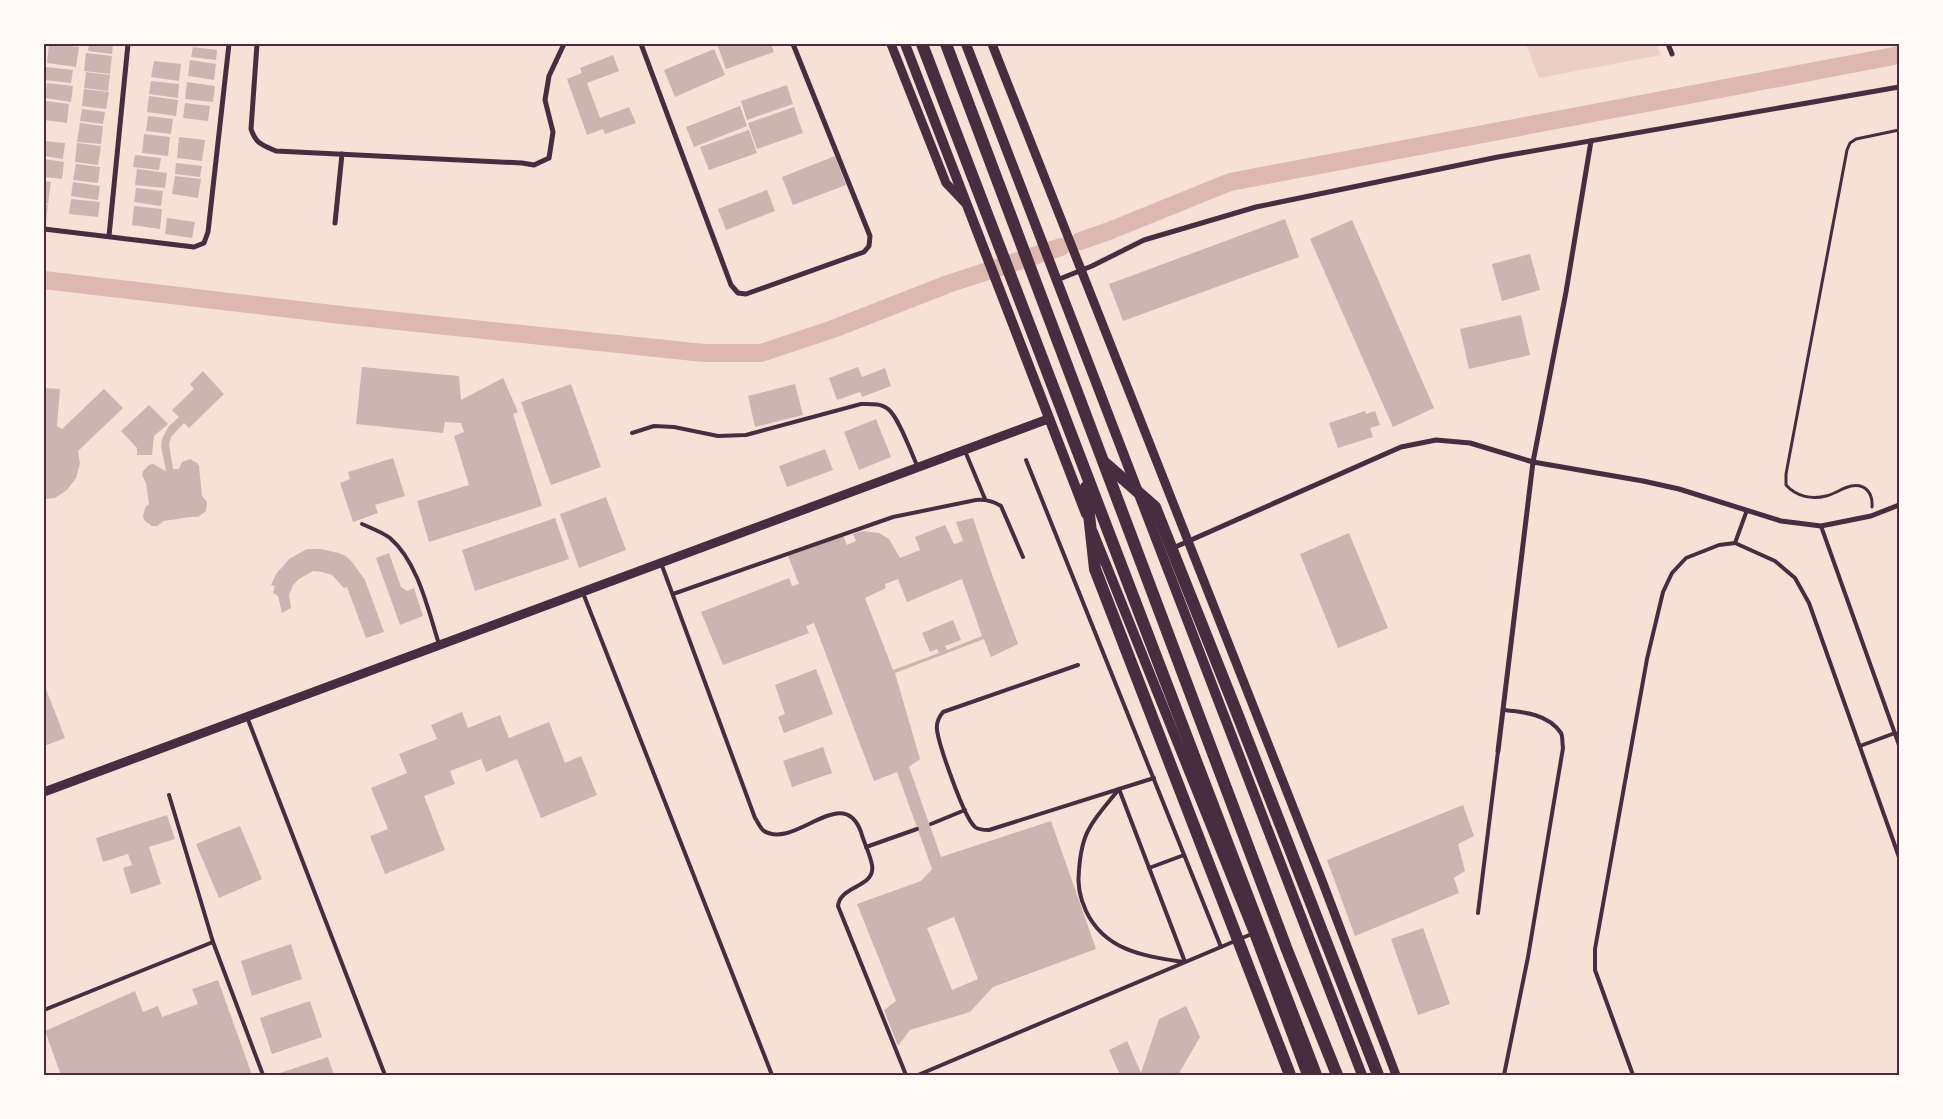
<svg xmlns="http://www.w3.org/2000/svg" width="1943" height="1119" viewBox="0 0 1943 1119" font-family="Ubuntu,sans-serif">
<rect width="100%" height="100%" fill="#f7e1d7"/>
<!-- green -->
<polygon fill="#ebcfc5" points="1526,44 1656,44 1661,55 1539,78"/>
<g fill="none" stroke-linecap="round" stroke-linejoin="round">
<!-- canal -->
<g stroke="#dcb8b0" stroke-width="18">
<polyline points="1080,241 1109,231 1230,182 1899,55"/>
<polyline points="44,280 341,315 704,353 761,353 833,329 948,284 1061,247"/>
</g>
</g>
<!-- building -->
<g fill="#ccb4b1" fill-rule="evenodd">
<polygon points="49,44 79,47 76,67 47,63"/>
<polygon points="89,44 113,44 112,54 88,51"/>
<polygon points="717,44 771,44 774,52 726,69"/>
<polygon points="193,47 217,50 216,60 191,57"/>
<polygon points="714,49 725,75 675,97 664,70"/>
<polygon points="86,53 112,56 110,74 84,71"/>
<polygon points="613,55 619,71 587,83 600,118 629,107 636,123 605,134 603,129 587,135 567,79 582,73 580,68"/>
<polygon points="190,60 216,64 214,80 188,76"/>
<polygon points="154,61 181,64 179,81 151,77"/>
<polygon points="46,67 73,70 71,83 44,80"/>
<polygon points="86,72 110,75 108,91 84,88"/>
<polygon points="151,81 179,84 178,98 149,94"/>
<polygon points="187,82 215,86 213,102 185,99"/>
<polygon points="47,83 73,86 71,102 45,98"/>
<polygon points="787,85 793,104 747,120 741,101"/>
<polygon points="84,89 109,92 106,109 82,106"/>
<polygon points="149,96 178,100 176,116 147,112"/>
<polygon points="46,101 69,104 67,123 44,120"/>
<polygon points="185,103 210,106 208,121 183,118"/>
<polygon points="740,106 747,126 694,147 686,127"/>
<polygon points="794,107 803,133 757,149 748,123"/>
<polygon points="82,109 105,112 103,124 80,121"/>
<polygon points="148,116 173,119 171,134 146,131"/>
<polygon points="80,123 103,126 101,144 77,142"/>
<polygon points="749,130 757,153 709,170 700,147"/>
<polygon points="144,134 170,137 168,156 142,153"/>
<polygon points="179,137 205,140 202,161 177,158"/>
<polygon points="44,141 65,143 63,159 44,156"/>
<polygon points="77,143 101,146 98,165 75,162"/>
<polygon points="135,155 161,158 159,170 133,167"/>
<polygon points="835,156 846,185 793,205 782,177"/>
<polygon points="44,159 64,162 62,179 44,177"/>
<polygon points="176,163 202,166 200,177 175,174"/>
<polygon points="76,164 100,167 98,183 73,180"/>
<polygon points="137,169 167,173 165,188 135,185"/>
<polygon points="175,176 201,179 198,198 172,194"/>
<polygon points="44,181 51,182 48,204 44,203"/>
<polygon points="73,182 100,186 98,200 71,196"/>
<polygon points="136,188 163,191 161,206 134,202"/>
<polygon points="767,190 775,211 726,230 718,209"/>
<polygon points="71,199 100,202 98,217 69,214"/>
<polygon points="44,204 48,205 46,223 44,223"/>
<polygon points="134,206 162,209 160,229 132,225"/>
<polygon points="167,218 195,222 192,238 165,234"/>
<polygon points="1285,219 1299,257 1123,321 1109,284"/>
<polygon points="1352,220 1434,408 1393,427 1310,239"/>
<polygon points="1530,254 1540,290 1502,301 1492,264"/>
<polygon points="1521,315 1530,355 1469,369 1460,329"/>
<polygon points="362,367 459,376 461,400 503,378 518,412 513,414 542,506 429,542 417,501 469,485 454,436 464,432 461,423 445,422 443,433 356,424"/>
<polygon points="858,367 862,377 885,368 891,386 862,397 860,392 837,400 829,378"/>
<polygon points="203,371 224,394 189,428 184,423 171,437 169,444 173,469 179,469 182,462 190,459 197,463 199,466 202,496 207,502 206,511 198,517 190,517 164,521 157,526 152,526 145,521 143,517 145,508 149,504 146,483 142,475 143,471 149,465 153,464 166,471 161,446 162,439 169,426 179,417 172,410 194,389 190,384"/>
<polygon points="571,384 601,467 551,485 521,402"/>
<polygon points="795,384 803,415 755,427 748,396"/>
<polygon points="44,388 60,389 57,426 62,429 104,389 123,408 78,451 80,463 76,478 67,490 55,498 44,499"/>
<polygon points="149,405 168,424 154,436 152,455 137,455 137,448 121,431"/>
<polygon points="1365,411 1366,414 1375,411 1380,425 1370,428 1373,437 1338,448 1329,423"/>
<polygon points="876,419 891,457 859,470 844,432"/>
<polygon points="825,449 833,470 787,487 779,466"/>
<polygon points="393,458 405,496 375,505 378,513 353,522 340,483 350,479 348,472"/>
<polygon points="606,497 626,550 579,568 560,514"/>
<polygon points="555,518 569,559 475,591 462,550"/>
<path d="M 973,518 L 990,569 L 1018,644 L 991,657 L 984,639 L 895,673 L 920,759 L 909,767 L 941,857 L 1051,821 L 1096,949 L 993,987 L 970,1012 L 910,1030 L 898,1046 L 884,1010 L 896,1001 L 857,904 L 921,881 L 932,869 L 897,772 L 874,781 L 814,623 L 806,626 L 809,633 L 723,665 L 701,612 L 789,578 L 792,586 L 799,584 L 788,556 L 843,536 L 847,545 L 856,541 L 853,534 L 862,531 L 879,533 L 889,539 L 900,558 L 920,550 L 915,537 L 945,525 L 954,544 L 963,541 L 956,522 ZM 898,579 L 907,602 L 962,579 L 982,636 L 947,650 L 945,646 L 961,640 L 953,620 L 922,633 L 930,652 L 937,649 L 939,653 L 893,670 L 865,598 L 886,588 L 885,584 ZM 954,917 L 978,979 L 952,990 L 927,928 Z"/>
<polygon points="1349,533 1388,628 1338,648 1300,554"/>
<polygon points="307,549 321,549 338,553 346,556 352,562 365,580 384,632 366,638 347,587 344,588 332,575 322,572 313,571 299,579 293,585 289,595 291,608 282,613 278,596 273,593 275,586 271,585 276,574 289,559"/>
<polygon points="389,553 401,587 407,591 414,588 423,616 400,625 376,558"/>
<polygon points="816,669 833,714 784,733 778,717 785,714 775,685"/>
<polygon points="44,684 65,738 44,746"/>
<polygon points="462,712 468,728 500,715 509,738 549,722 565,763 581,756 597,795 541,818 517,759 486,772 481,759 450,771 455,784 424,796 445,850 385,874 370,836 388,829 371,788 407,773 399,754 437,739 431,725"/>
<polygon points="823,747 832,773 792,787 783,761"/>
<polygon points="1463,805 1474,836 1458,844 1465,871 1454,878 1459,893 1355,936 1327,860"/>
<polygon points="167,815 175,839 149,847 161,884 131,894 123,868 132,865 128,854 103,862 96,838"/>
<polygon points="240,826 262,879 219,898 196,844"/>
<polygon points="1423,928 1450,1004 1418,1015 1391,939"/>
<polygon points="291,944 302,979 252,996 241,961"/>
<polygon points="218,980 252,1075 61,1075 45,1031 135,991 143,1012 158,1006 162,1017 198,1004 192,989"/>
<polygon points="310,1001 322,1037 272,1054 260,1018"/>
<polygon points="1186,1006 1200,1037 1178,1075 1120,1075 1109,1050 1127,1041 1141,1073 1159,1019"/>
<polygon points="328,1057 334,1075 281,1075 280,1073"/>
</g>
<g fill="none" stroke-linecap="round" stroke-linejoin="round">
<!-- path -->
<path stroke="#4a2c40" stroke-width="3" d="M 1872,507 C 1873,494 1866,483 1851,486 C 1842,488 1835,494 1826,496 C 1811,500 1796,496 1786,485 L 1786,474 L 1847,150 L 1850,143 L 1856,139 L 1899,130"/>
<!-- service -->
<g stroke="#4a2c40" stroke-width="4">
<path d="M 632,433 L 654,426 L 674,427 L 718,436 L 746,435 L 861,404 C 870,404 881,403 888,409 C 898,416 912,454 918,468"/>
<polyline points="965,451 985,499"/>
<polyline points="1026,460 1221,947"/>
<path d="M 362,524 C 371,528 382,532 390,538 C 418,562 428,610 439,644"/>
<polyline points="1821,526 1899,745"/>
<polyline points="1735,543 1775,561 1795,578 1809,603 1899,857"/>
<path d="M 661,563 L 755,818 C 758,822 760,828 764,831 C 795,850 843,782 861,832 C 864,843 870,854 872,865 C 876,888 840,885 838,906 L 906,1075"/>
<polyline points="583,593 772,1075"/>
<path d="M 673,594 L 893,517 L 976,500 C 986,499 993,501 1001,506 L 1023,557"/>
<path d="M 1078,665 L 943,712 C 939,717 936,723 937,730 C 939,745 964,818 975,827 C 979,830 984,830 989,830 L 1154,778"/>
<path d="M 1503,710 C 1524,712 1548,714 1561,733 C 1563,737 1562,743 1563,748 L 1528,957 L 1504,1075"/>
<polyline points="247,717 385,1075"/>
<polyline points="1860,746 1895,733"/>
<path d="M 1119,789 C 1109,802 1096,815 1089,829 C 1082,841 1080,857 1079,870 C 1077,885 1080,898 1086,911 C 1105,951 1144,956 1183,962"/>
<polyline points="1119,789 1185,962"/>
<polyline points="169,795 213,942 263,1075"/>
<polyline points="931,824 965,810"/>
<polyline points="866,847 917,829"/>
<polyline points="1149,868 1184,855"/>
<polyline points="1478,913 1498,751"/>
<polyline points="44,1010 213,942"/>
<polyline points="918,1075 1254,933"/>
<polyline points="1633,1075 1595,970 1595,949 1647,659 1663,592 1672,573 1686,558 1719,545 1735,543 1747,510"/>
</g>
<!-- minor -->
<g stroke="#4a2c40" stroke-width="5">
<path d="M 257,44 L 251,129 C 256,144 262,145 276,151 L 522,163 L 534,165 L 549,158 L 553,132 L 545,100 L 549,76 L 564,44"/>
<polyline points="641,44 731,285 738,293 746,294 864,252 869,246 870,236 793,44"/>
<polyline points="1668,44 1672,54"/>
<polyline points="335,223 342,154"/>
<polyline points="44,229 194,247 204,243 208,232 229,44"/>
<polyline points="109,236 128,44"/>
<polyline points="1057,280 1092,266 1144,240 1256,207 1498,157 1899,87"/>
<polyline points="1173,548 1401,447 1436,440 1470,443 1533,462 1643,481 1679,489 1781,521 1821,526 1871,516 1899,505"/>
<polyline points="1498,751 1533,462 1566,292 1591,141"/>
</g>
<!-- tertiary -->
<g stroke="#4a2c40" stroke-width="9">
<polyline points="891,44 946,183 965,203"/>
<polyline points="992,44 1321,878 1396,1075"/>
<polyline points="44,792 1048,419"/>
</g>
<!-- secondary -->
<g stroke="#4a2c40" stroke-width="10">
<polyline points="905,44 1086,514"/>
<polyline points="966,44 1362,1075"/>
<polyline points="1093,532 1254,933 1307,1075"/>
</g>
<!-- primary -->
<g stroke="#4a2c40" stroke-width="12">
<polyline points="922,44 1316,1075"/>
<polyline points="946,44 1287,950 1337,1075"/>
<polyline points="1105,463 1155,507 1235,708 1378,1075"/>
<polyline points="1086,487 1095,569 1290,1075"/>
</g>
</g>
<!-- border -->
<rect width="1943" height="1119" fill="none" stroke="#fffaf5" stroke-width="90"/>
<rect x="45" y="45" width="1853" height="1029" fill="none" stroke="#4a2c40" stroke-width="2"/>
</svg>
